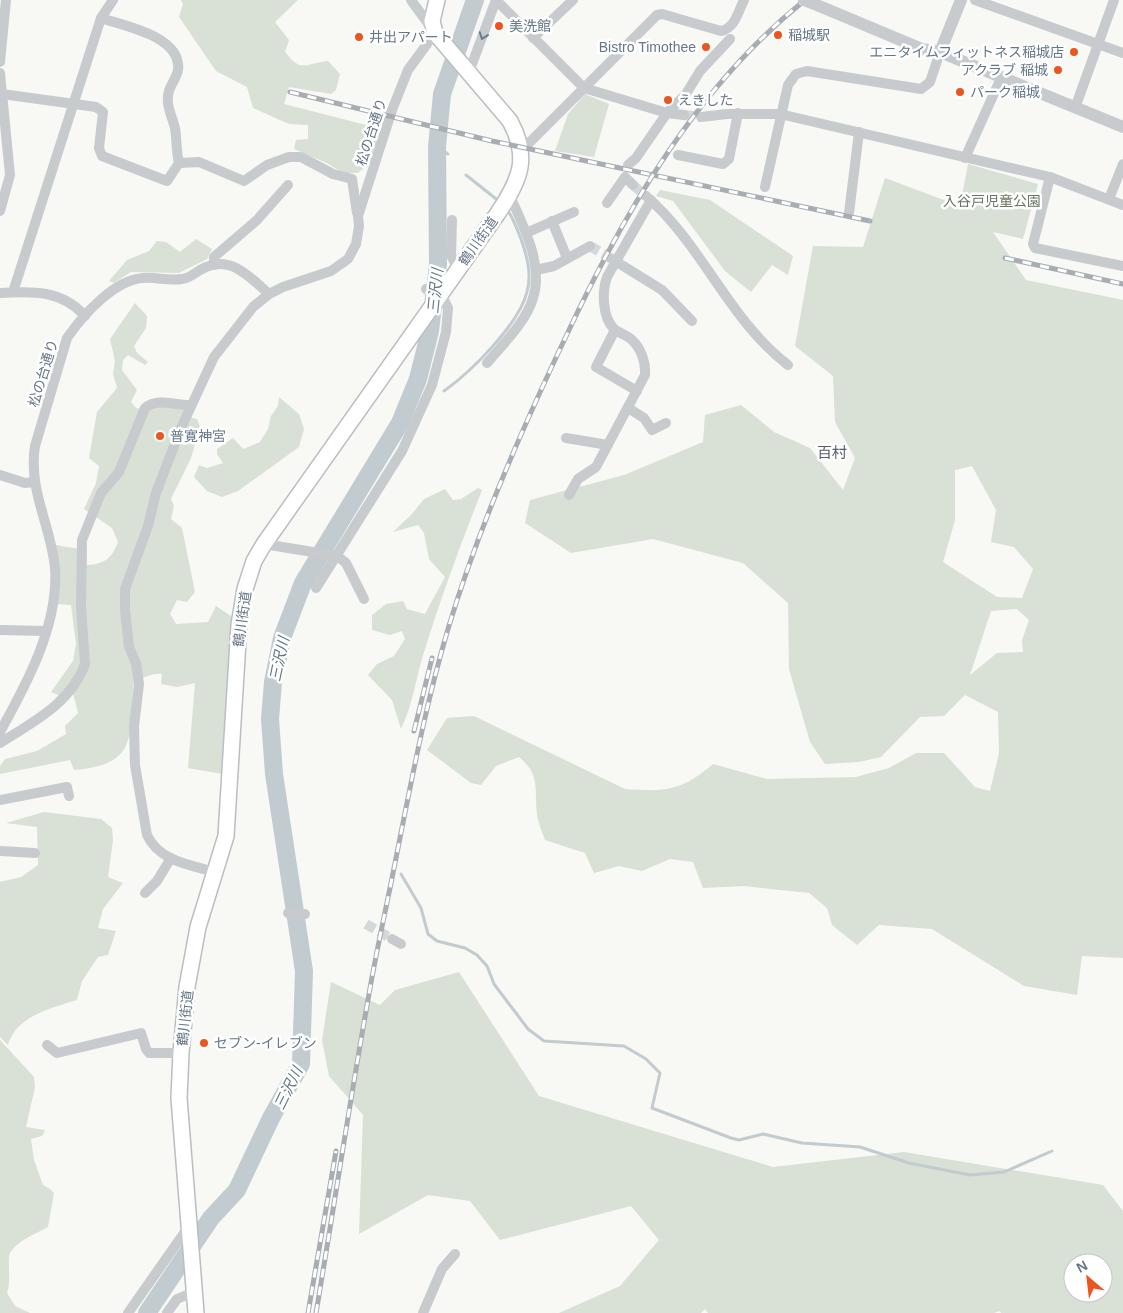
<svg xmlns="http://www.w3.org/2000/svg" width="1123" height="1313" viewBox="0 0 1123 1313" font-family="Helvetica,'Noto Sans JP',sans-serif">
<rect width="100%" height="100%" fill="#f8f8f5"/>
<!-- green -->
<g fill="#d9e0d5" fill-rule="evenodd">
<path d="M 181,0 L 298,0 L 275,22 L 289,40 L 285,52 C 302,74 306,63 328,61 L 340,74 L 336,90 L 331,94 L 289,87 L 284,104 L 382,129 L 370,163 L 358,173 L 343,173 L 327,163 L 294,149 L 296,140 L 308,139 L 308,125 L 289,124 L 253,108 L 247,87 L 216,71 L 179,17 L 183,4 Z"/>
<polygon points="585,94 609,104 594,157 555,151 568,114"/>
<path d="M 968,164 L 1038,184 L 1023,239 L 993,232 L 1026,280 L 1123,300 L 1123,958 L 1082,956 L 1077,995 L 1024,986 L 932,929 L 879,925 L 857,945 L 832,925 L 827,908 L 809,893 L 744,886 L 703,888 L 693,862 L 670,859 L 642,871 L 619,866 L 594,873 L 585,853 L 545,840 C 542,832 538,822 537,814 C 534,789 541,775 519,757 L 496,766 L 481,785 L 471,783 L 427,750 L 447,718 L 474,716 L 625,789 C 665,792 682,791 713,764 L 767,779 L 856,777 L 889,768 L 916,753 L 944,753 L 975,787 L 990,791 L 999,753 L 998,712 L 965,695 L 944,716 L 920,717 L 881,757 L 859,762 L 825,764 L 810,742 L 789,669 L 788,603 L 743,563 L 653,539 L 571,553 L 525,523 L 530,500 L 624,475 L 703,442 L 705,415 L 741,405 L 774,432 L 810,448 L 843,490 L 855,458 L 835,422 L 833,376 L 795,346 L 813,246 L 863,247 L 885,178 L 960,206 ZM 972,466 L 996,510 L 991,542 L 1014,547 L 1033,569 L 1022,598 L 997,597 L 943,562 L 955,520 L 955,470 ZM 1017,609 L 1029,620 L 1022,640 L 1023,652 L 997,653 L 970,675 L 991,611 Z"/>
<polygon points="660,190 710,200 793,256 788,275 772,265 751,292 725,271 673,201 656,196"/>
<polygon points="196,239 212,249 207,259 179,273 131,272 114,283 109,281 127,260 149,251 157,241 166,242 180,252"/>
<path d="M 135,303 L 147,316 L 146,328 L 134,346 L 137,353 L 148,362 L 145,365 L 128,355 L 123,360 L 122,370 L 137,390 L 131,402 L 136,408 L 147,410 L 157,404 L 186,408 L 184,416 L 197,419 L 200,427 L 191,458 L 171,499 L 174,506 L 171,519 L 182,528 L 195,592 L 187,602 L 177,600 L 170,614 L 176,624 L 208,622 L 216,606 L 231,616 L 231,673 L 222,774 L 188,768 L 195,683 L 177,687 L 161,684 L 162,674 C 151,673 145,678 134,680 C 127,735 142,764 74,770 L 70,760 L 0,774 L 0,766 L 5,759 L 37,751 L 66,734 L 65,726 L 78,713 L 73,693 L 60,696 L 51,692 L 73,661 L 76,644 L 71,605 L 57,604 L 55,545 L 86,550 L 87,565 C 105,564 112,558 118,542 L 112,528 L 84,509 L 96,483 L 99,466 L 89,458 L 97,412 L 117,388 L 113,374 L 115,361 L 110,339 Z"/>
<polygon points="279,397 299,414 304,429 299,447 238,491 222,497 207,491 194,477 199,465 207,468 223,463 217,454 217,449 233,438 243,449 260,442 268,429 271,416 278,406"/>
<path d="M 478,488 L 482,490 C 461,543 441,597 424,652 C 416,677 413,705 401,729 L 392,700 L 368,675 L 377,664 L 394,656 L 405,639 L 402,631 L 390,635 L 372,630 L 372,615 L 386,604 L 403,601 L 407,609 L 425,614 L 445,577 L 429,559 L 424,533 L 418,525 L 393,532 L 412,514 L 424,499 L 445,489 L 453,500 L 461,499 Z"/>
<path d="M 44,812 L 101,819 L 112,828 L 113,840 L 108,877 L 123,883 L 103,909 L 98,928 L 116,931 L 108,955 L 98,957 L 82,981 L 77,1000 C 51,1008 16,1016 8,1045 L 0,1037 L 0,882 L 21,877 L 38,865 L 37,827 L 6,823 Z"/>
<path d="M 459,972 L 539,1096 L 773,1167 L 904,1152 L 1103,1185 L 1123,1211 L 1123,1313 L 1001,1313 L 1000,1311 L 994,1313 L 708,1313 L 705,1309 L 701,1313 L 559,1313 L 620,1286 L 659,1240 L 631,1206 L 500,1240 L 470,1201 L 428,1195 L 359,1234 L 363,1115 L 329,1076 L 322,1040 L 331,982 L 380,1005 L 395,990 ZM 1073,1263 L 1103,1263 L 1103,1293 L 1073,1293 Z"/>
<path d="M 0,1040 L 34,1077 L 35,1087 L 26,1127 L 45,1130 L 42,1136 L 31,1139 L 34,1160 L 43,1185 L 50,1189 L 54,1193 L 48,1227 C 37,1233 10,1244 9,1257 C 8,1270 11,1281 7,1293 L 15,1306 L 30,1313 L 0,1313 Z"/>
</g>
<g fill="none" stroke-linecap="round" stroke-linejoin="round">
<!-- stream -->
<g stroke="#c1cbd0" stroke-width="3">
<polyline points="437,147 448,154"/>
<polyline points="466,175 500,202"/>
<path d="M 444,391 C 471,372 519,324 527,292 C 532,274 527,256 521,239 C 517,229 513,217 506,208"/>
<polyline points="401,874 421,908 428,934 437,941 465,948 477,955 487,966 494,984 528,1029 544,1041 624,1046 646,1059 660,1073 652,1108 731,1138 739,1140 763,1134 802,1143 860,1147 909,1163 970,1175 1004,1172 1052,1151"/>
</g>
<!-- river -->
<polyline stroke="#c1cbd0" stroke-width="18" points="147,1313 211,1218 237,1190 271,1118 301,1064 304,971 274,774 270,719 273,682 282,638 303,583 400,423 418,379 430,331 438,264 437,147 442,94 475,0"/>
<!-- minor-tunnel -->
<g stroke="#d3d8da" stroke-width="10" stroke-dasharray="10 5" stroke-linecap="butt">
<polyline points="684,115 701,117"/>
<polyline points="633,185 646,196"/>
<polyline points="590,246 612,259"/>
<polyline points="366,924 392,939"/>
</g>
<defs>
<path id="primary" d="M 196,1313 L 179,1098 L 181,1053 L 187,987 L 198,927 L 226,836 L 239,625 L 245,589 L 254,561 L 264,544 L 498,213 C 520,180 530,158 510,121 L 435,33 L 432,21 L 437,0"/>
</defs>
<!-- primary casing -->
<use href="#primary" stroke="#babec2" stroke-width="18"/>
<!-- minor -->
<g stroke="#c7cbce" stroke-width="10">
<polyline points="496,0 584,88 667,113 684,115"/>
<polyline points="975,0 1123,53"/>
<polyline points="533,38 573,0"/>
<polyline points="0,62 6,0"/>
<polyline points="469,72 496,0"/>
<polyline points="0,73 10,175 0,211"/>
<path d="M 2,94 L 96,107 L 103,112 L 99,148 L 102,156 L 167,181 L 179,163 C 176,151 177,140 175,128 C 172,116 165,104 169,91 C 171,84 177,77 178,70 C 182,36 124,26 101,18"/>
<polyline points="1075,108 1114,0"/>
<polyline points="701,117 727,114 780,114 1050,177 1123,205"/>
<path d="M 522,150 L 657,15 L 662,14 L 721,31 C 735,28 738,12 744,0"/>
<polyline points="678,155 723,164 729,159 738,113"/>
<polyline points="965,158 1001,78"/>
<polyline points="179,163 199,162 244,181 267,165 289,157 301,157 333,174 352,179 357,213"/>
<polyline points="628,165 636,158 667,113 686,94 700,71 730,39"/>
<polyline points="1050,177 1033,244 1035,248 1123,266"/>
<polyline points="765,187 788,85 796,74 807,71 921,89 930,82 940,52"/>
<path d="M 646,196 C 702,244 729,320 788,365"/>
<polyline points="1109,199 1123,164"/>
<polyline points="607,203 625,177 633,185"/>
<polyline points="849,213 859,132"/>
<polyline points="452,220 451,255 458,269"/>
<polyline points="552,221 567,258"/>
<polyline points="526,233 574,212"/>
<polyline points="612,259 662,290 692,321"/>
<polyline points="214,265 214,257 257,220 288,185"/>
<polyline points="536,270 554,266 590,246"/>
<polyline points="13,292 101,18 113,0"/>
<path d="M 0,293 C 33,291 62,290 85,316"/>
<polyline points="615,330 596,367 637,391"/>
<path d="M 487,363 C 503,344 526,322 533,298 C 544,264 523,226 510,196"/>
<polyline points="628,408 644,418 652,430 666,423"/>
<polyline points="566,438 608,445"/>
<polyline points="0,475 25,483 34,482"/>
<path d="M 569,495 L 578,479 L 596,467 L 645,375 C 646,362 641,348 631,339 C 626,335 619,333 614,329 C 602,317 602,291 607,277 L 651,200"/>
<polyline points="264,544 337,556 346,563 364,599"/>
<polyline points="316,588 402,451 432,385 446,332 448,308 445,302 426,289"/>
<polyline points="0,630 46,631"/>
<path d="M 0,732 C 26,685 59,625 55,568 C 51,526 28,490 35,446 L 67,338 C 83,315 114,280 143,278 C 156,277 169,281 182,279 C 191,278 198,270 206,267 C 232,256 251,278 269,294"/>
<path d="M 0,743 C 33,722 71,703 85,664 L 81,607 L 82,540 L 101,493 L 119,472 L 145,408 C 158,397 176,406 191,405"/>
<polyline points="0,800 67,787 69,796"/>
<polyline points="0,851 35,853"/>
<path d="M 215,872 C 190,865 159,861 147,835 L 135,765 L 134,726 L 139,684 L 136,663 L 129,647 L 125,610 L 125,589 L 148,526 L 156,493 L 181,428 L 214,357 L 253,307 L 269,294 L 283,287 L 331,271 L 348,259 L 356,244 L 359,226 L 358,216 L 392,110 L 408,70 L 435,33 L 411,0"/>
<polyline points="145,893 157,881 171,858"/>
<polyline points="288,913 305,914"/>
<polyline points="392,939 401,944"/>
<polyline points="47,1045 57,1053 141,1033 146,1049 149,1053 181,1053"/>
<polyline points="128,1313 189,1226"/>
<polyline points="167,1313 177,1299 194,1292"/>
<polyline points="423,1313 442,1269 455,1254"/>
</g>
<!-- tertiary -->
<g stroke="#c7cbce" stroke-width="12">
<polyline points="824,8 922,49 940,52 1123,127"/>
<polyline points="940,52 961,0"/>
</g>
<!-- primary -->
<use href="#primary" stroke="#fff" stroke-width="15"/>
<defs>
<g id="rail">
<polyline points="290,92 492,141 870,221"/>
<polyline points="1005,258 1123,284"/>
<polyline points="414,731 432,658"/>
<polyline points="308,1313 336,1151"/>
<path d="M 316,1313 C 334,1207 350,1100 369,994 C 377,947 388,900 397,853 C 412,778 426,703 448,629 C 479,526 523,427 569,330 C 627,207 698,86 805,0"/>
</g>
</defs>
<!-- rail casing -->
<use href="#rail" stroke="#a7adb3" stroke-width="5"/>
<!-- rail -->
<use href="#rail" stroke="#fff" stroke-width="3" stroke-dasharray="9" stroke-linecap="butt"/>
<!-- tertiary-bridge -->
<polyline stroke="#c7cbce" stroke-width="12" points="804,0 824,8"/>
</g>
<!-- one-way arrows -->
<defs><path id="oneway-chevron" d="M-2-3.5L2.5 0L-2 3.5" fill="none" stroke-width="1.6" stroke-linecap="round" stroke-linejoin="round" transform="scale(1.25)"/></defs>
<use stroke="#6a7b8b" href="#oneway-chevron" transform="translate(483 36) rotate(110)"/>
<!-- markers -->
<g fill="#ec5420" stroke="#fff" stroke-width="2">
<circle cx="499" cy="26" r="5"/>
<circle cx="778" cy="35" r="5"/>
<circle cx="359" cy="37" r="5"/>
<circle cx="706" cy="47" r="5"/>
<circle cx="1074" cy="52" r="5"/>
<circle cx="1058" cy="70" r="5"/>
<circle cx="960" cy="92" r="5"/>
<circle cx="668" cy="100" r="5"/>
<circle cx="160" cy="436" r="5"/>
<circle cx="204" cy="1043" r="5"/>
</g>
<g text-anchor="middle" dominant-baseline="central" stroke-width="5" stroke-linejoin="round" paint-order="stroke">
<!-- poi labels -->
<g font-size="14" fill="#657787" stroke="#fff" text-anchor="start">
<text x="509" y="26">美洗館</text>
<text x="788" y="35">稲城駅</text>
<text x="369" y="37">井出アパート</text>
<text x="696" y="47" text-anchor="end">Bistro Timothee</text>
<text x="1064" y="52" text-anchor="end">エニタイムフィットネス稲城店</text>
<text x="1048" y="70" text-anchor="end">アクラブ 稲城</text>
<text x="970" y="92">パーク稲城</text>
<text x="678" y="100">えきした</text>
<text x="170" y="436">普寛神宮</text>
<text x="214" y="1043">セブン-イレブン</text>
</g>
<!-- street labels -->
<g font-size="14" fill="#657787" stroke="#fff">
<text transform="translate(371 132) rotate(-72)">松の台通り</text>
<text transform="translate(478 241) rotate(-55)">鶴川街道</text>
<text transform="translate(43 373) rotate(-73)">松の台通り</text>
<text transform="translate(242 619) rotate(-82)">鶴川街道</text>
<text transform="translate(185 1018) rotate(-84)">鶴川街道</text>
</g>
<!-- park labels -->
<g font-size="14" fill="#657960" stroke="#fff">
<text x="992" y="201">入谷戸児童公園</text>
</g>
<!-- water labels -->
<g font-size="15" font-style="italic" fill="#617983" stroke="#fff">
<text transform="translate(435 291) rotate(-84)">三沢川</text>
<text transform="translate(279 659) rotate(-78)">三沢川</text>
<text transform="translate(288 1088) rotate(-64)">三沢川</text>
</g>
<!-- neighbourhood labels -->
<g font-size="15" fill="#54616c" stroke="#fff">
<text x="832" y="452">百村</text>
</g>
</g>
<!-- north arrow -->
<g transform="translate(1088 1278) rotate(332)"><circle r="24" fill="#ffffff" stroke="#c1c9cf"/>
<path d="M0-4L9 19L0 12L-9 19Z" fill="#ec5420"/>
<text y="-8" font-size="14" font-weight="bold" text-anchor="middle" fill="#657787">N</text>
</g>
</svg>
